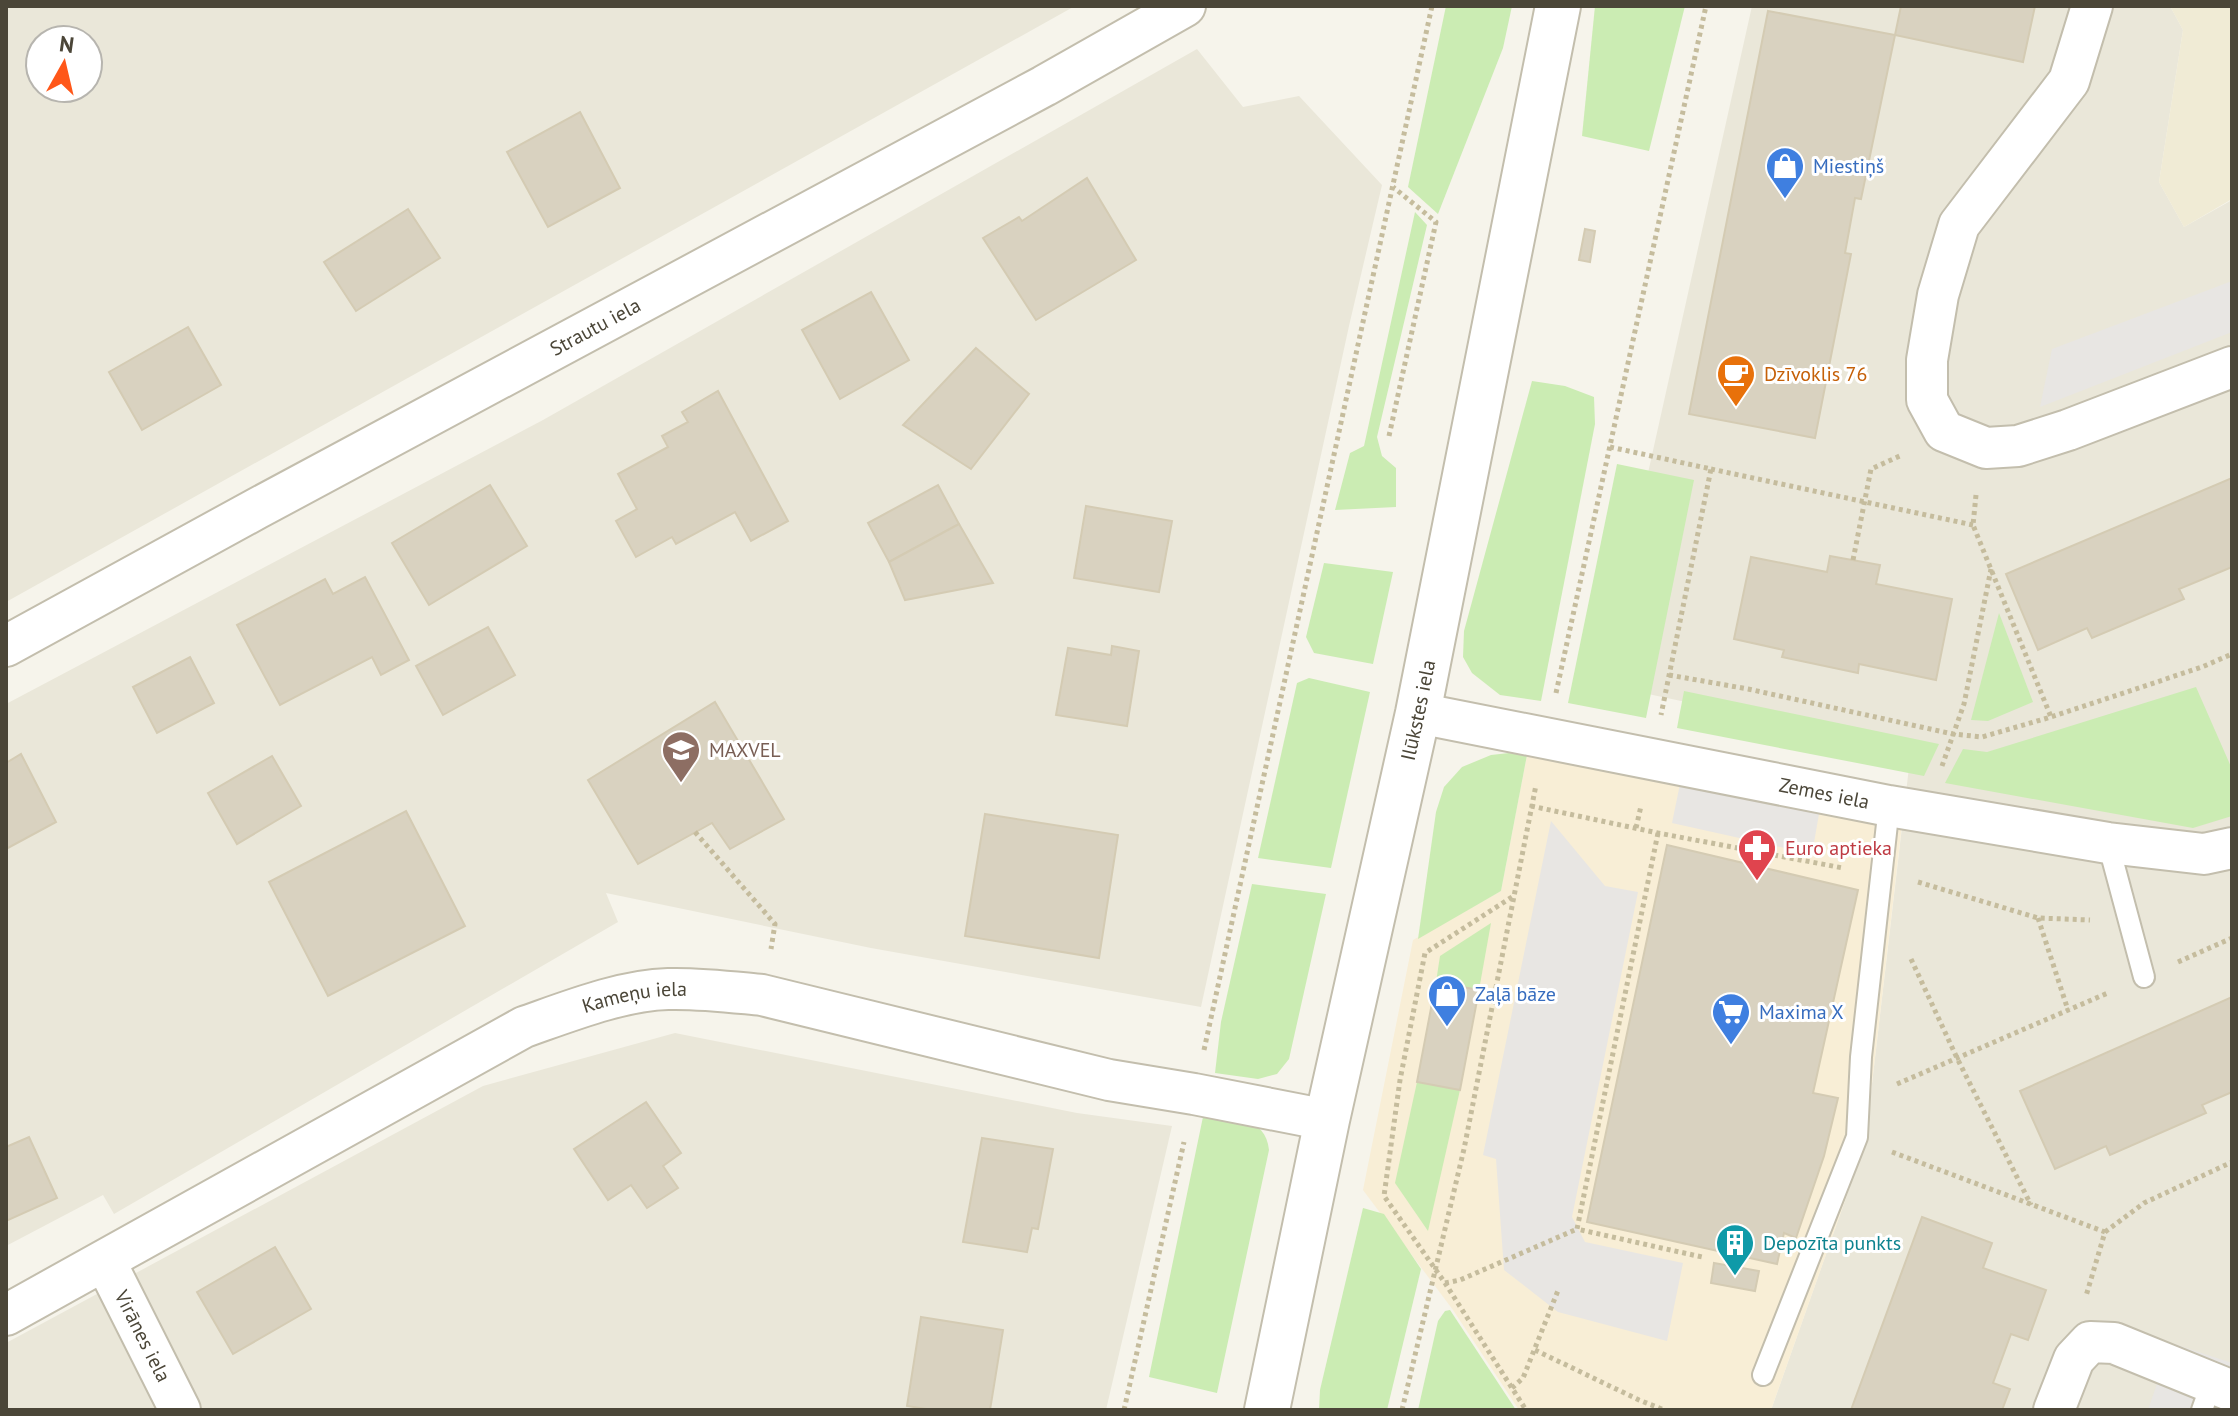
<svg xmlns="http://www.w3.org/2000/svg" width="2238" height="1416" viewBox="0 0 2238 1416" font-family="'PT Sans',sans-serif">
<rect width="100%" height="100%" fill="#f6f4eb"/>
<!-- residential -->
<g fill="#eae7d9" fill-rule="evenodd">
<path d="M 6,6 L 1075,6 L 6,602 ZM 40,40 L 88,40 L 88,88 L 40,88 Z"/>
<polygon points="1752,6 2170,6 2183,30 2159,182 2184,227 2232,200 2232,1410 1771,1410 1865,1144 1911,750 1601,684"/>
<polygon points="1197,49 1243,107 1299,96 1382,185 1349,326 1201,1007 871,948 606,893 618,922 114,1214 103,1195 6,1246 6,704 543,420"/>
<polygon points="675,1033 1077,1113 1172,1126 1106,1410 6,1410 6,1343 483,1086"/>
</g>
<!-- commercial -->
<polygon fill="#f8eed6" points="1527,755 1680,784 1819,814 1903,816 1865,1144 1771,1410 1519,1410 1453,1310 1363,1190 1413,940 1501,891"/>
<!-- education -->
<polygon fill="#f0ebd5" points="2170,6 2232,6 2232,199 2184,227 2159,182 2183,30"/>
<!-- green -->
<g fill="#cbecb3">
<polygon points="1446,6 1512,6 1503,48 1438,214 1408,187"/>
<polygon points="1595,6 1685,6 1649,151 1582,136"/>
<polygon points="1415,212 1427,225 1377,437 1382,456 1396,468 1396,507 1335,510 1350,453 1364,446"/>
<polygon points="1532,381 1565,386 1594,397 1595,424 1541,701 1500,695 1472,673 1463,657 1464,631"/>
<polygon points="1617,464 1694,480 1646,718 1568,703"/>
<polygon points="1324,563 1393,572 1373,664 1314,653 1306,637"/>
<polygon points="1999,613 2033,702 1988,721 1971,720"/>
<polygon points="1309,678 1370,692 1331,868 1258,858 1297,683"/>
<polygon points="2196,687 2232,769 2232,816 2193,828 1945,783 1963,749 1987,752"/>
<polygon points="1684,691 1939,744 1924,776 1677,728"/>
<polygon points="1509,753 1527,755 1501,891 1418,939 1436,812 1444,787 1462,767 1491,755"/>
<polygon points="1252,884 1326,894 1289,1059 1277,1074 1258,1079 1215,1073 1221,1022"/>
<polygon points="1491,923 1479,990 1436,982 1440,956"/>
<polygon points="1417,1082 1460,1090 1428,1231 1395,1183"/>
<path d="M 1204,1112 C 1232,1119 1266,1116 1269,1150 L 1217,1393 L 1149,1377 Z"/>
<polygon points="1363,1208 1384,1214 1421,1269 1387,1410 1319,1410 1320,1390"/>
<polygon points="1450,1310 1516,1410 1418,1410 1438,1321 1445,1311"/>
</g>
<!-- parking -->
<g fill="#e8e6e3">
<polygon points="2232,281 2232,332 2040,407 2052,349"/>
<polygon points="1680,784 1819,814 1812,854 1672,823"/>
<polygon points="1551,821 1605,886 1638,892 1572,1217 1585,1242 1683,1263 1667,1341 1558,1312 1504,1270 1496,1159 1483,1155"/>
<polygon points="2171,1343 2232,1363 2232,1410 2148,1410"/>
</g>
<!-- building -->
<g fill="#d9d2c0" stroke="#d4cbb3" stroke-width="2">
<polygon points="1901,6 2035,6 2023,62 1895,35"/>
<polygon points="1768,11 1895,35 1861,199 1855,198 1845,253 1851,254 1815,438 1689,414"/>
<polygon points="580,112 620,188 548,227 507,152"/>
<polygon points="1087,178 1136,260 1036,320 983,238 1019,217 1022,221"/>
<polygon points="408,209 440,258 356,311 324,262"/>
<polygon points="1585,229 1595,231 1590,262 1579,260"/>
<polygon points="871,292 909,360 840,399 802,330"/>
<polygon points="188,327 221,385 142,430 109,372"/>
<polygon points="976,348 1029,394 971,469 903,425"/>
<polygon points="718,391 788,521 751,541 735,512 676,544 672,537 636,557 616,521 637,509 618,474 668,447 662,436 688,422 682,412"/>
<polygon points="2232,478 2232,567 2179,589 2184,599 2092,638 2087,628 2038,650 2006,574"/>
<polygon points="490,485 527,546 429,605 392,543"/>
<polygon points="938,485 959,524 889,562 868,523"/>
<polygon points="1086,506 1172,521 1159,592 1074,578"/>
<polygon points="959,524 993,583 905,600 889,562"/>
<polygon points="1830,556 1880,565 1876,584 1952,599 1936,680 1859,664 1858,673 1782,657 1784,650 1734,639 1751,557 1827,572"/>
<polygon points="365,577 409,660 381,675 372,657 280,705 237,625 325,579 333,594"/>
<polygon points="488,627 515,675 443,715 416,666"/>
<polygon points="1112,646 1139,651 1127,726 1056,715 1068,648 1111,655"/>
<polygon points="190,657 214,703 157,733 133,687"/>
<polygon points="715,702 784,819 730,849 712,823 638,864 588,780"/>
<polygon points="21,754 56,822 6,849 6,763"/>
<polygon points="272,756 301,806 237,844 208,793"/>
<polygon points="406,811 465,926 328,996 269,882"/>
<polygon points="985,814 1118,835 1099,958 965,936"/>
<polygon points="1667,845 1858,890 1813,1093 1838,1098 1824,1156 1796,1238 1784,1233 1777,1264 1587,1222"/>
<polygon points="1436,982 1479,990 1460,1090 1417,1082"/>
<polygon points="2232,997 2232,1092 2202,1105 2206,1113 2110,1155 2106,1146 2055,1169 2020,1091"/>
<polygon points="646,1102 681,1153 663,1166 678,1188 647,1208 631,1185 608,1200 574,1149"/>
<polygon points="29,1137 57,1198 6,1221 6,1147"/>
<polygon points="982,1138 1053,1149 1038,1229 1032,1228 1027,1252 963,1242"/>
<polygon points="1922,1217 1992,1243 1983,1268 2046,1290 2028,1340 2011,1334 1993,1383 2010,1389 2002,1410 1851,1410"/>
<polygon points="275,1247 311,1309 233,1354 197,1292"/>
<polygon points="1714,1263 1759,1271 1755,1291 1711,1283"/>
<polygon points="921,1317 1003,1330 990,1410 933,1410 907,1406"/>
</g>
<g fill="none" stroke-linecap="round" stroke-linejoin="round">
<defs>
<g id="service">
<polyline points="2108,843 2144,977"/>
<polyline points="1763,1375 1857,1137 1861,1057 1889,806"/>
<polyline points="2202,1410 2212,1382"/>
</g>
<g id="minor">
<polyline points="2092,6 2069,81 1959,225 1938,295 1927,360 1927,400 1944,431 1986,448 2018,446 2068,430 2232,367"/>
<path id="s1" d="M 6,646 L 256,509 L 1044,86 L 1185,6"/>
<path id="s2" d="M 1418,713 L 1889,806 L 2108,843 L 2204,854 L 2232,848"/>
<path id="s3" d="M 105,1261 L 180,1410"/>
<path id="s4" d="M 6,1315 L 524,1027 C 567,1012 622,990 668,989 C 700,988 731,992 762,995 L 1109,1080 L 1194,1094 L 1327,1120"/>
<polyline points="2054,1410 2074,1359 2090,1342 2114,1343 2232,1391"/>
</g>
<g id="tertiary">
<path id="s5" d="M 1267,1410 L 1327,1120 L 1418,713 L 1558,6"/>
</g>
</defs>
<!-- service casing -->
<use href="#service" stroke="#c3bead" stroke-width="24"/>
<!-- minor casing -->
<use href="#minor" stroke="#c3bead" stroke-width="44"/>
<!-- tertiary casing -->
<use href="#tertiary" stroke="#c3bead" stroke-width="48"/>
<!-- path -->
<g stroke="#c5bc9d" stroke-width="5" stroke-dasharray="4 4" stroke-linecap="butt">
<polyline points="1389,436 1436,222 1393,187"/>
<polyline points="1610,447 1711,469 1661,715"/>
<polyline points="1711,469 1973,525"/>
<polyline points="1976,495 1973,525 2051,717"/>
<polyline points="1853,560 1871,469 1902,455"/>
<polyline points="1669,675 1748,689 1953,734 1982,737 2051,717 2202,667 2232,654"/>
<polyline points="1556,693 1706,6"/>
<polyline points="1942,766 1964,704 1991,569"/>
<polyline points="1531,806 1658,833 1843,868"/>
<polyline points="1636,828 1641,806"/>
<polyline points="695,832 775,924 771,949"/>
<polyline points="1658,833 1577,1229 1702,1257"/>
<polyline points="1918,882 2038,918 2090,920"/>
<polyline points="1512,897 1425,953 1400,1080 1384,1196 1445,1283 1526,1410"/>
<polyline points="2038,918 2068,1010"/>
<polyline points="1911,959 1957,1058 2031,1205"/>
<polyline points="2178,962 2232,938"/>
<polyline points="1204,1050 1432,6"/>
<polyline points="1897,1084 2110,992"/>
<polyline points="1892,1152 2105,1232 2086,1296"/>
<polyline points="2105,1232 2144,1203 2232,1162"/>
<polyline points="1445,1283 1460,1280 1577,1229"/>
<polyline points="1535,1350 1639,1400 1664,1410"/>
<polyline points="1512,1388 1523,1378 1559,1288"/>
<polyline points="1124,1410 1184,1142"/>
<polyline points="1402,1410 1464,1149 1536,785"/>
</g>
<!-- service -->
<use href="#service" stroke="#fff" stroke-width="20"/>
<!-- minor -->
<use href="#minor" stroke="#fff" stroke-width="40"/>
<!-- tertiary -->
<use href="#tertiary" stroke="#fff" stroke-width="44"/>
</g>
<!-- icons -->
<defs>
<symbol id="shop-pin" viewBox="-11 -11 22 30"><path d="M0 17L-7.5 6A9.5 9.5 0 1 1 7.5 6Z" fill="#3f7fe0" stroke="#fff"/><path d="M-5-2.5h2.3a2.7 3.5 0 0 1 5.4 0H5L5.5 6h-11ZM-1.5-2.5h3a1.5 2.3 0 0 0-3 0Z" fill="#fff"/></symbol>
<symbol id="cafe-pin" viewBox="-11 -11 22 30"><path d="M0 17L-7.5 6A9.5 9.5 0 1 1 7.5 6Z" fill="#e8710a" stroke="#fff"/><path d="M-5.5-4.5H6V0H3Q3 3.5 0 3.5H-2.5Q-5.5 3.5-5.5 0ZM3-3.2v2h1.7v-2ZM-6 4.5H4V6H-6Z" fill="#fff"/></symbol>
<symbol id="school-pin" viewBox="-11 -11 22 30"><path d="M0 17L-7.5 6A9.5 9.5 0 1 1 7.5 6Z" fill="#8d6e63" stroke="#fff"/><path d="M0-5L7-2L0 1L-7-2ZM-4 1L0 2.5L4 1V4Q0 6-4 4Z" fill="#fff"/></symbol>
<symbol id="pharmacy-pin" viewBox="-11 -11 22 30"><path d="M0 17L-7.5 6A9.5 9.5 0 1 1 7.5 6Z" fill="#e0444e" stroke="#fff"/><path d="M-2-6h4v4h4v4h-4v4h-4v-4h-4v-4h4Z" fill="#fff"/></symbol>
<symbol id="supermarket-pin" viewBox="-11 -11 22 30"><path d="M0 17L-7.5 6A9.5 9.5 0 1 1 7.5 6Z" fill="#3f7fe0" stroke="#fff"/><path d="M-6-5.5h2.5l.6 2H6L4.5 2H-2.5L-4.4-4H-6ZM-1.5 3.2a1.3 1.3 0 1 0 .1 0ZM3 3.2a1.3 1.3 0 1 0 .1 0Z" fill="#fff"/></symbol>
<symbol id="building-pin" viewBox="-11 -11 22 30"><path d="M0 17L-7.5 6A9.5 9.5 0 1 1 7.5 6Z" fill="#0f9aa8" stroke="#fff"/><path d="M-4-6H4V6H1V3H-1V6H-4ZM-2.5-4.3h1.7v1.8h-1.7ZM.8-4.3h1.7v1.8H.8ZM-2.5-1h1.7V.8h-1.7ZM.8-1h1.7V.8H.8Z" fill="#fff"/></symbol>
</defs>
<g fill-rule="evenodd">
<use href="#shop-pin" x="1763" y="144" width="44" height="60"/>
<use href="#cafe-pin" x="1714" y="352" width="44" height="60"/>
<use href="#school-pin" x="659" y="728" width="44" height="60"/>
<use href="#pharmacy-pin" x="1735" y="826" width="44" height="60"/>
<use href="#shop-pin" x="1425" y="972" width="44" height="60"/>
<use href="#supermarket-pin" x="1709" y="990" width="44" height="60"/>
<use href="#building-pin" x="1713" y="1221" width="44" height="60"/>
</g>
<g text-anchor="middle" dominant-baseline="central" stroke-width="6" stroke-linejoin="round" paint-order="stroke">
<!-- shop labels -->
<g font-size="20" fill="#366cbe" stroke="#fff" text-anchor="start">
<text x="1813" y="166">Miestiņš</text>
<text x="1475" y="994">Zaļā bāze</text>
<text x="1759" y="1012">Maxima X</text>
</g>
<!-- street labels -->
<g font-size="20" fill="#4b4638" stroke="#fff">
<text stroke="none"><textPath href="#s1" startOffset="670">Strautu iela</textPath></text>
<text stroke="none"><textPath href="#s5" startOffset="716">Ilūkstes iela</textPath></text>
<text stroke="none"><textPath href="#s2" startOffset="414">Zemes iela</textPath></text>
<text stroke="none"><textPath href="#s4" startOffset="708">Kameņu iela</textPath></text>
<text stroke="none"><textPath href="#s3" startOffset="84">Virānes iela</textPath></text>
</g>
<!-- food labels -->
<g font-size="20" fill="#c56008" stroke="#fff" text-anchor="start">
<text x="1764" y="374">Dzīvoklis 76</text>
</g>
<!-- education labels -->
<g font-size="20" fill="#785e54" stroke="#fff" text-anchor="start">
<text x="709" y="750">MAXVEL</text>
</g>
<!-- health labels -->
<g font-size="20" fill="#be3a42" stroke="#fff" text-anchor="start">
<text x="1785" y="848">Euro aptieka</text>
</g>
<!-- culture labels -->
<g font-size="20" fill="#0d838f" stroke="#fff" text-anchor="start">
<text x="1763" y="1243">Depozīta punkts</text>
</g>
</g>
<!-- border -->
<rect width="2238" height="1416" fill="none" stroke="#4b4638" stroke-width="16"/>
<!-- north arrow -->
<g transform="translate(64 64) rotate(8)"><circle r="38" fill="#ffffff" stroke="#b7b5af" stroke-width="2"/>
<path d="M0-6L14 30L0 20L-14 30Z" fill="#ff5719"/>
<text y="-12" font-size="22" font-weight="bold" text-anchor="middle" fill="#4b4638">N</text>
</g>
</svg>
